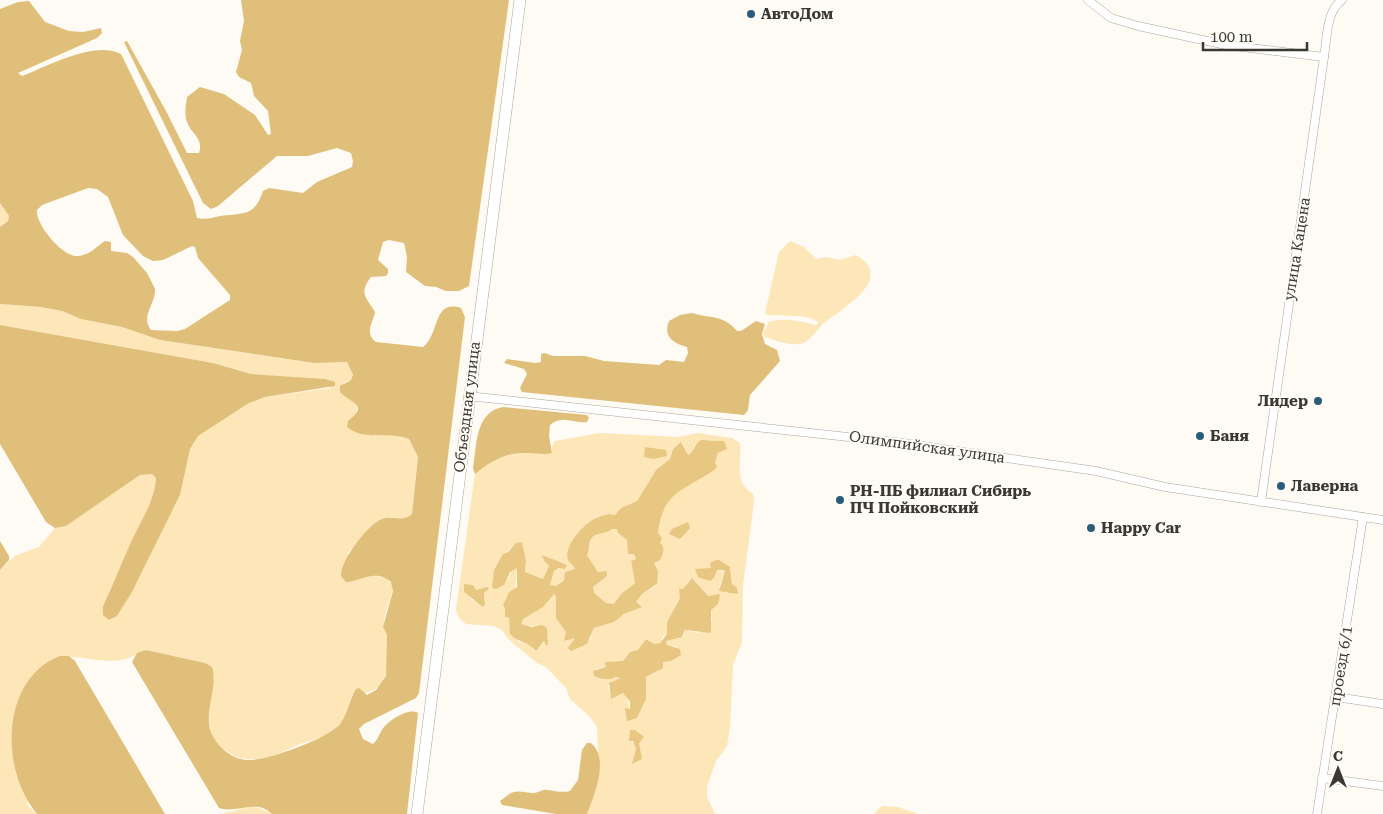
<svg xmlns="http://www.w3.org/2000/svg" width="1383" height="814" viewBox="0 0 1383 814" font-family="'Roboto Serif',serif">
<rect width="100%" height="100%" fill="#fefbf4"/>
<!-- green -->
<g fill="#fde6b7" fill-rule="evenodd">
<polygon points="0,203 9,216 8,221 0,227"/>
<path d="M 790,241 L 804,247 L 816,259 L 827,257 L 839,260 L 856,255 C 896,278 843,308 825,322 C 817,328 812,340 803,343 C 793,347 774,340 765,337 L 763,333 L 769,322 C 784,317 801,321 816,325 L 819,323 L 811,318 L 800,316 L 768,315 L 765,313 L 779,252 Z"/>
<path d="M 0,304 L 41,307 L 62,311 L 81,319 L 122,327 L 160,340 L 313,363 L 347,362 L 353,375 L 351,380 L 344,382 L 351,399 L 357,405 L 356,415 L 375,436 L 391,433 L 409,439 L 418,457 L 412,514 C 404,523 395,515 386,518 C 370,523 360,542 348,553 L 353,581 C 364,574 375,576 387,578 L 393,586 C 392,600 378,622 387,635 C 385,668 396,691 352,695 C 349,705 346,718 338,726 C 328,736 313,740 300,744 C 275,755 250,769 225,750 C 220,747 215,742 213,736 C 204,717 211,696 214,676 L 205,663 L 146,650 C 137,653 130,659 120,660 C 101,663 80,656 60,656 L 27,805 L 37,814 L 0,814 L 0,570 L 15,556 L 39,547 L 55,528 L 66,526 L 140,475 L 152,474 L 156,478 C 154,503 141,520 131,542 C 121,564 113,585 103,606 L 109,620 L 117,616 L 132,592 L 180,495 L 190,449 L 198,436 L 249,403 L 265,397 L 331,388 L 325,379 L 251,374 L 213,363 L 0,325 Z"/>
<path d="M 600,433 L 678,437 L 698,433 L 732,438 L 740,443 C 742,463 733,482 753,494 L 754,502 L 743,585 L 742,642 L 733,665 L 730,727 L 727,746 L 716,761 L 707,786 L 707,797 L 715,814 L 587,814 L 599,774 L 597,727 L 590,717 L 570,699 L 566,688 L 546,667 L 537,663 L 508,639 L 501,629 L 494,626 L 466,624 L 459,618 L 456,610 L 475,474 C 505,450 516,453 552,453 L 552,446 L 555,441 ZM 708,440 L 718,440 L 725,450 L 718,453 L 715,465 L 707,475 L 698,478 L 674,494 L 660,514 L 658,533 L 663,553 L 659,561 L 654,563 L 658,571 L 656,586 L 642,594 L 636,602 L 638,604 C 624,616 611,624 594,628 L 590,640 L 569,648 L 575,637 L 572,637 L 566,641 L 566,629 L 556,618 L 556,597 L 553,594 L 523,619 L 520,624 L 544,628 L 545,641 L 536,651 L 531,645 L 518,642 L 503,605 L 509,592 L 515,590 L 517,570 L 517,568 L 512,569 L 508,579 L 494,570 C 499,561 511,543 522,542 L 526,561 L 525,572 L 543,579 L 549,566 L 546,556 L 553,561 L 567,565 L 554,571 L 550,585 L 556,586 L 575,569 L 570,563 C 574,544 576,530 593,520 C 598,517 603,518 607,514 L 615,515 L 621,508 L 637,501 L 656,470 L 670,459 L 673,449 L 682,442 L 688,455 L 691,453 L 695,445 ZM 730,567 L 733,587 L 719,587 L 725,571 L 717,570 L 714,573 L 708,569 ZM 689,580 L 695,580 L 701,590 L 708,596 L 719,594 L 711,609 L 712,621 L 699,633 L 685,630 L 684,636 L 666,641 L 667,645 L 677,647 L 671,661 L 663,662 L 663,667 L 653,674 L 646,677 L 646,699 L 637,718 L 627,720 C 630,708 631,704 623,693 L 611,699 L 608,685 L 621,678 L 615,677 C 607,680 602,680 594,676 L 596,669 L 606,667 L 606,662 L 623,661 L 626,656 L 638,650 L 647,639 L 654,644 L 660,643 L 663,636 L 667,634 L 667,622 ZM 487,587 L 484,593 L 485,604 L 472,600 L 469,595 ZM 631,731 L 639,742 L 639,749 L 641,755 L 634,759 C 639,747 635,746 629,738 Z"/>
<path d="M 612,528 L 617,529 L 618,533 L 627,540 L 628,554 L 634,554 L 636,559 L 631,561 L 635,583 L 621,594 L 614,604 L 606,603 L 594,594 L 593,587 L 607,576 L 607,571 L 598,572 L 587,555 C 590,550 588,544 591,539 C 595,532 606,533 612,528 Z"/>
<polygon points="882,806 898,807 918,814 874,814"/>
<polygon points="250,807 260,808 272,814 220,814"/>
</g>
<!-- forest -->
<g fill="#dfbf7a" fill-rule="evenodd">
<path d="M 241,0 L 509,0 L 469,286 L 459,291 L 446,291 L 436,287 L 425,286 L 406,272 L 407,257 L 404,243 L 389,240 L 383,242 L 378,260 L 388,269 L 388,273 L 386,276 L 371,277 C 358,294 367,298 375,312 C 373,323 364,333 376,342 L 423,347 C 440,335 432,299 461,308 L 465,317 L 419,693 L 416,698 L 364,724 L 359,729 L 363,739 L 373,744 C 378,740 379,733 384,727 C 390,720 409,707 418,713 L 407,814 L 272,814 C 257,798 236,814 219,808 L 132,662 L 137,653 L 146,650 L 205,663 L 212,667 C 219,690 200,716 214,738 C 221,750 235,760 248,760 C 267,761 329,738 340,724 C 348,714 349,700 356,689 L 359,688 L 367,695 L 376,690 L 386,676 L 387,635 L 383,627 L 393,591 L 391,582 C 375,568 360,582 346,582 L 341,576 C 340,561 368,524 382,519 C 392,515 403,523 412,514 L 418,457 L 409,439 C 388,430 365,442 347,427 L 348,421 C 370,404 350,403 340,392 L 340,386 L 351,380 L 353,375 L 347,362 L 314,363 L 160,340 L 122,327 L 81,319 L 62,311 L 41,307 L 0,304 L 0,227 L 8,221 L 9,216 L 0,203 L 0,9 L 18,2 L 29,1 L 45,22 L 69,31 L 83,32 L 101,28 L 102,33 L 97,38 L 18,73 L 22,76 C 48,66 95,40 121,54 L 193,201 L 197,218 C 207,220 211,218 220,216 C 243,212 254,218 263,191 L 269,188 L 303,193 L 317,182 L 352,167 L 353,161 L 351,153 L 337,148 L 308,156 L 277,156 L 218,206 L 211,209 L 203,203 L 124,42 L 127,41 L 166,111 L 187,153 L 199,153 C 204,138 191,134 187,122 C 184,114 186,105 187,97 L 200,87 L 224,94 L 255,115 L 268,135 L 271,134 L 268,111 L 254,96 L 251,83 L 239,77 L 236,72 L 242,50 L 240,41 L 244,21 ZM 88,188 L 97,189 L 108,197 L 123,235 L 143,256 L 153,261 L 163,260 L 192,246 L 195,247 L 198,258 L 230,295 L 230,300 L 185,329 L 177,331 L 151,330 C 140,316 156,304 155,289 L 147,273 L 133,257 L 127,253 L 111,251 L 111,242 L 105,241 C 96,247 90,255 78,256 C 63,258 35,224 37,210 L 42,205 Z"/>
<path d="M 692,313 C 712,319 722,314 737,331 L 741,331 L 756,321 L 765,324 L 762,334 L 765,344 L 777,350 L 780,361 L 750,395 L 748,410 L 744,415 L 522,392 L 520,388 L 527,374 L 524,369 L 504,363 L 507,359 L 536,363 L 541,362 L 541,354 L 545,353 L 553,356 L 585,356 L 604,361 L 659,365 L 666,360 L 684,362 L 688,353 L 687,347 C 672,343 663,336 669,321 L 680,315 Z"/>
<path d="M 0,325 L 213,363 L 251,374 L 325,379 L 335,382 L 335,386 L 265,397 L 249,403 L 198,436 L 190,449 L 180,495 L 132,592 L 117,616 L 109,620 L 103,615 L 103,606 C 113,585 121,564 131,542 C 141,520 154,503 156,478 L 152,474 L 140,475 L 66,526 L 55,528 L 46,522 L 0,444 Z"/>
<path d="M 503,407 L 587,415 L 589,418 L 587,422 C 574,424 563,414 550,425 L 549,436 L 552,453 C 544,455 537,453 529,453 C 506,452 493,460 475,474 L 473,468 C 477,445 475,412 503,407 Z"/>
<polygon points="0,541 9,556 9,560 0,570"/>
<path d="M 60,656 L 69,656 L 75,661 L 165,814 L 37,814 C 0,770 0,679 60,656 Z"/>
<path d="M 587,743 L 591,743 C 610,759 594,795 587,814 L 556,814 L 502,805 L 500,801 C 515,789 514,791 532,793 C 537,794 542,789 547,790 C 556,791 561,793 570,791 L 578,780 L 582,750 Z"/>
</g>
<!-- water -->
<g fill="#e7c781" fill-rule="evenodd">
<path d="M 701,440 L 724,441 L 727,449 L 718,453 L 715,463 L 717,467 L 713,471 C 682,491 663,492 658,533 L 662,538 L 660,543 C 666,547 663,556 659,561 L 654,563 L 658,571 L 657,584 L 642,594 L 636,602 L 642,607 L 624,614 L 614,622 L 594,628 L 587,644 L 571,651 L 568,648 L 575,638 L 564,641 L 566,632 L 556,618 L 556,597 L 554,594 L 543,607 L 523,619 L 521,624 L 532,627 L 542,625 L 547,628 L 548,645 L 546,645 L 544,641 L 536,651 C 528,641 518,643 510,634 L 509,618 L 505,617 L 505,609 L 503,605 L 509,592 L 517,587 L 517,568 L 510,572 L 504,585 L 496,589 L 492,588 L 494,570 L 503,554 L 508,552 L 516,543 L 522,542 L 526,561 L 525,572 L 543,579 L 549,566 L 544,560 L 542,555 L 567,565 L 565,569 L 559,568 L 554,571 L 550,585 L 556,586 L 564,580 L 565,572 L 575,569 C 573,565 570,564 568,560 C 563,547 583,525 594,519 C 598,517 603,516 608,514 L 615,515 L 621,508 L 637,501 L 656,470 L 670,459 L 673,449 L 681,442 L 688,455 C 694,452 694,444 701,440 ZM 612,529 L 617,529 L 618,533 L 627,540 L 628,554 L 634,554 L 636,559 L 631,561 L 635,583 L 621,594 L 614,604 L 606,603 L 594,593 L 593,587 L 607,576 L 607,571 L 598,572 L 587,555 C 590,550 588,543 591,539 C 596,531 606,535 612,529 Z"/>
<polygon points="645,447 666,450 667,456 653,459 644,457"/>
<polygon points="688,522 690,528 680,539 669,534 672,529"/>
<polygon points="716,560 719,560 730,567 732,584 737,588 738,594 719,591 725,571 723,570 717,570 714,578 710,581 698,577 695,569 711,568 710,563"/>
<path d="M 692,578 L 708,596 L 719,594 L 720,596 L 718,604 L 711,610 L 711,633 L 685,630 L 682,637 L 666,641 L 667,645 L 680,649 L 681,655 L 671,661 L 663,662 L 663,668 L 646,677 L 646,699 L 637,718 L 627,721 L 625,708 L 630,709 L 630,702 L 623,693 L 611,699 L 609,683 L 621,678 L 615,677 C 610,681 600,679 594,676 L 593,671 L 606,667 L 605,662 L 623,661 L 630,652 L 638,650 L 646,639 L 654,644 L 660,643 L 667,634 L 667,622 L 680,598 L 679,589 L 683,589 Z"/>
<polygon points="464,584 473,585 476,590 487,587 489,589 484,593 485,604 483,607 464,592"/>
<polygon points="630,730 635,730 644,737 639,743 642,759 632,764 636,749 633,741 629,741"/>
</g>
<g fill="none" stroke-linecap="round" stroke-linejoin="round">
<defs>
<g id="street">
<polyline points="1088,0 1111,18 1138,26 1226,45 1324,57"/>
<polyline points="468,396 895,442 1096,471 1165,487 1383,520"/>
<path d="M 1261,502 L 1324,57 C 1327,39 1326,11 1342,0"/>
<polyline points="1336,697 1383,704"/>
<polyline points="1322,778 1383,786"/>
<polyline points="1317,814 1363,517"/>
</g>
<polyline id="secondary" points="417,814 520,0"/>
</defs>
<!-- street casing -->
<use href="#street" stroke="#aca69b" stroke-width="9"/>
<!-- secondary casing -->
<use href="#secondary" stroke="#aca69b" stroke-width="12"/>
<!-- street -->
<use href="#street" stroke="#fff" stroke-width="8"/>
<!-- secondary -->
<use href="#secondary" stroke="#fff" stroke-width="11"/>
</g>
<!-- markers -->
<g fill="#295d79" stroke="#fefbf4" stroke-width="2">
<circle cx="751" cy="14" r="5"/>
<circle cx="1318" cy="401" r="5"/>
<circle cx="1200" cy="436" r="5"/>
<circle cx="1281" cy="486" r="5"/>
<circle cx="840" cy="500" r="5"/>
<circle cx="1091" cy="528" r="5"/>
</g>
<g text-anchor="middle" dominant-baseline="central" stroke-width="4" stroke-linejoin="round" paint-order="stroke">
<!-- poi labels -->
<g font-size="15" font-weight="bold" fill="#3a3833" stroke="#fefbf4" text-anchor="start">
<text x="761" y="14">АвтоДом</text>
<text x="1308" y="401" text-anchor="end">Лидер</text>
<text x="1210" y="436">Баня</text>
<text x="1291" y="486">Лаверна</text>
<text x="850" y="491">РН-ПБ филиал Сибирь<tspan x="850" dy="17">ПЧ Пойковский</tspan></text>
<text x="1101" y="528">Happy Car</text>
</g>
<!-- street labels -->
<g font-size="15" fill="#3a3833" stroke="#fefbf4">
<text transform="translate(1297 249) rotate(-81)">улица Кацена</text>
<text transform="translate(467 407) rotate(-83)">Объездная улица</text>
<text transform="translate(927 447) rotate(8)">Олимпийская улица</text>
<text transform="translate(1341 666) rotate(-81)">проезд 6/1</text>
</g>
</g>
<!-- north arrow -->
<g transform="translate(1338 769)" stroke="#fefbf4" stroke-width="4" paint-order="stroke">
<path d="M0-4L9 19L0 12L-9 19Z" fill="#3a3833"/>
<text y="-8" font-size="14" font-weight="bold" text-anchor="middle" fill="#3a3833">С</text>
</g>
<!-- scale -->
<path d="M1203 42v8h104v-8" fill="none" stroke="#3a3833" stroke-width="2.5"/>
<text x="1210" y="42" font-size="15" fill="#3a3833" stroke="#fefbf4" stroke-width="4" paint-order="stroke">100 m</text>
</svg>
